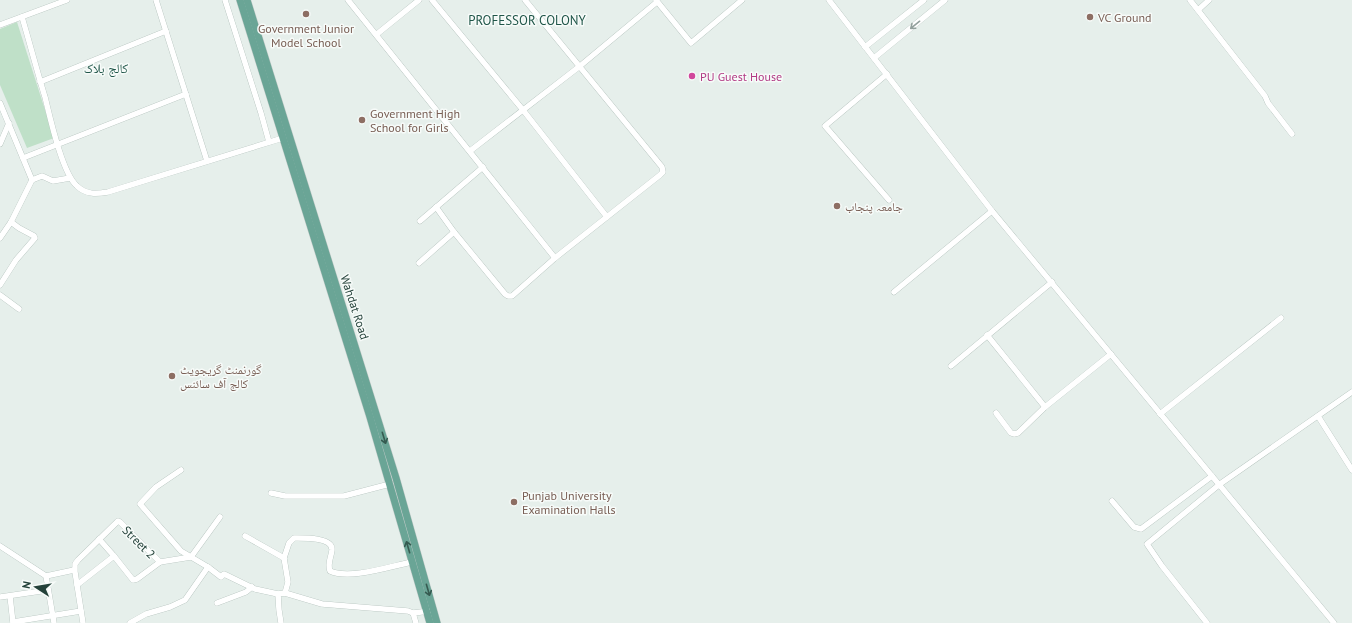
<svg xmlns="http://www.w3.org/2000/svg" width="1352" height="623" viewBox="0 0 1352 623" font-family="'PT Sans','Noto Naskh Arabic',sans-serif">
<rect width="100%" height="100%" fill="#e6efeb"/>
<!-- green -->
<polygon fill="#bfe0c8" points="17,22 54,138 27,148 0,85 0,29"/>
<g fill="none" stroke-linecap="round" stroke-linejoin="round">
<defs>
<g id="minor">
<polyline points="156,0 207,161"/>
<polyline points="225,0 261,113 269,142"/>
<polyline points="348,0 555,258 512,296 508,296 505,294 454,232 436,207"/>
<polyline points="432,0 523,110 607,217"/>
<polyline points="525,0 662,167 663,172 660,175 555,258"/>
<polyline points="656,0 691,43 742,0"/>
<polyline points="829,0 992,211 1334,623"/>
<polyline points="1190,0 1265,96 1268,103 1292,134"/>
<polyline points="1198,10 1209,0"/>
<path d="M 22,17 C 30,44 37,71 45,97 C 50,117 62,173 77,186 C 86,195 97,194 108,192 L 283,138"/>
<polyline points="0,25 67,0"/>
<polyline points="377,34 419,0"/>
<polyline points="865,47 924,0"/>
<polyline points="874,58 945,0"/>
<polyline points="887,74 825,126 889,200"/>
<polyline points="40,82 166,31"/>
<polyline points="0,103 32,180"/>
<polyline points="0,144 9,123"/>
<polyline points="470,151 580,66 657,2"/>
<polyline points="23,158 186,94"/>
<polyline points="420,221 483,167"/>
<polyline points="0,238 11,222 32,180 42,176 53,181 70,178"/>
<polyline points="419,263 454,232"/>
<polyline points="0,285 16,260 35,238 34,236 19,228 11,222"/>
<polyline points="894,292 992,211"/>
<polyline points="0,295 19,309"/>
<polyline points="987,335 1045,407"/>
<polyline points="951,366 1052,282"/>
<polyline points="996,413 1011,433 1014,434 1018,433 1045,407 1111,354"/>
<polyline points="1160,414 1281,318"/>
<polyline points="1318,416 1352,470"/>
<polyline points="181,470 156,487 140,504 181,551 208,567 221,577 224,574 255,589 278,594 285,593 322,604 408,611 413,613 430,611"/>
<polyline points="271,493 285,496 344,496 390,484"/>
<polyline points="1112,501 1134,527 1141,529 1212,476"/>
<polyline points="245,536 284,558"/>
<polyline points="99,539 114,556"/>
<polyline points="0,546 46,576 54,623"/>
<polyline points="46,576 74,570"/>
<polyline points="77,585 114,556 133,580 137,579 160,562 191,557 220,517"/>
<path d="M 285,593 L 288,582 L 284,558 L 289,543 L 294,538 C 303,538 333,537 332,550 C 331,558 327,564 330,571 C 350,580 391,566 412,562"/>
<polyline points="278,594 279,610 281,623"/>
<polyline points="10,596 13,623"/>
<polyline points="0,597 48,590"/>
<polyline points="217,603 246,592 252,587"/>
<polyline points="413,613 416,623"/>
<polyline points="13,622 81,611"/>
<polyline points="83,623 75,572 75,564 78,560 117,522 118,521 120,522 160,562"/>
<polyline points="130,623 146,614 170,607 185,600 208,567"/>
<polyline points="1207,623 1162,566 1147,544 1220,484 1352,392"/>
</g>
<g id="major">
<polyline points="240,0 370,417 430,623"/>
<polyline points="247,0 396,478 437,623"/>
</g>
</defs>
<!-- minor casing -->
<use href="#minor" stroke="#a8b8b2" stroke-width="6"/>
<!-- major casing -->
<use href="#major" stroke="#c2cac8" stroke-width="8"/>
<!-- minor -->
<use href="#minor" stroke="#fff" stroke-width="5.5"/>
<!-- major -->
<use href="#major" stroke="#6aa596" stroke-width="7"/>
</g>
<!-- one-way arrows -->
<defs><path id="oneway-shaft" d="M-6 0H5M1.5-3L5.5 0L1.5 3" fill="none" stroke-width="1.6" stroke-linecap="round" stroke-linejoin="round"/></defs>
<use stroke="#92a09c" href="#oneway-shaft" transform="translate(915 25) rotate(141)"/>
<g stroke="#365b51">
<use href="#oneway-shaft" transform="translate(384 438) rotate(73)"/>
<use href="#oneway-shaft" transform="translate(408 547) rotate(-106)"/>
<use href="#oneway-shaft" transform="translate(428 590) rotate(74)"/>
</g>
<!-- markers -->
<g fill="#8d6e63" stroke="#f7fbf9" stroke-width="1.5">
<circle cx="306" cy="14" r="4"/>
<circle cx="1090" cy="17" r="4"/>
<circle cx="362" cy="120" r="4"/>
<circle cx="837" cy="206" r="4"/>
<circle cx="172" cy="376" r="4"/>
<circle cx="514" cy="502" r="4"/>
</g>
<circle fill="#d1479c" stroke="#f7fbf9" stroke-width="1.5" cx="692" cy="76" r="4"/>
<g text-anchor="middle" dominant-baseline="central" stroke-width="3" stroke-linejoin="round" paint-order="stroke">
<!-- education labels -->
<g font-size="12" fill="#785e54" stroke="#f7fbf9" text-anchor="start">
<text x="1098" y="17">VC Ground</text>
<text x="306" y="28" text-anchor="middle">Government Junior<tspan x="306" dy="14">Model School</tspan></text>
<text x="370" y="113">Government High<tspan x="370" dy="14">School for Girls</tspan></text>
<text x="845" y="206">جامعہ پنجاب</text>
<text x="180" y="369">گورنمنٹ گریجویٹ<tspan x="180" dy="14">کالج آف سائنس</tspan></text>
<text x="522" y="495">Punjab University<tspan x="522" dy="14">Examination Halls</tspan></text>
</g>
<!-- hotel labels -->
<g font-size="12" fill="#b23c85" stroke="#f7fbf9" text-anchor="start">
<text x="700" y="76">PU Guest House</text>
</g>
<!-- street labels -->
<g font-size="12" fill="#24423a" stroke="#f7fbf9">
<text transform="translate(355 307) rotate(72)">Wahdat Road</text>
<text transform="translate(139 542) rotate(45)">Street 2</text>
</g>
<!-- neighbourhood labels -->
<g font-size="13" fill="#1f5548" stroke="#f7fbf9">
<text x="527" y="20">PROFESSOR COLONY</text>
<text x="106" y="68">کالج بلاک</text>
</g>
</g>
<!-- north arrow -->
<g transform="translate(36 587) rotate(282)" stroke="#f7fbf9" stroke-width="3" paint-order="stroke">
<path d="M0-3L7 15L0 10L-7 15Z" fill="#24423a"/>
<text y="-6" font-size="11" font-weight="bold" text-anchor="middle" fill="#24423a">N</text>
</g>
</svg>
